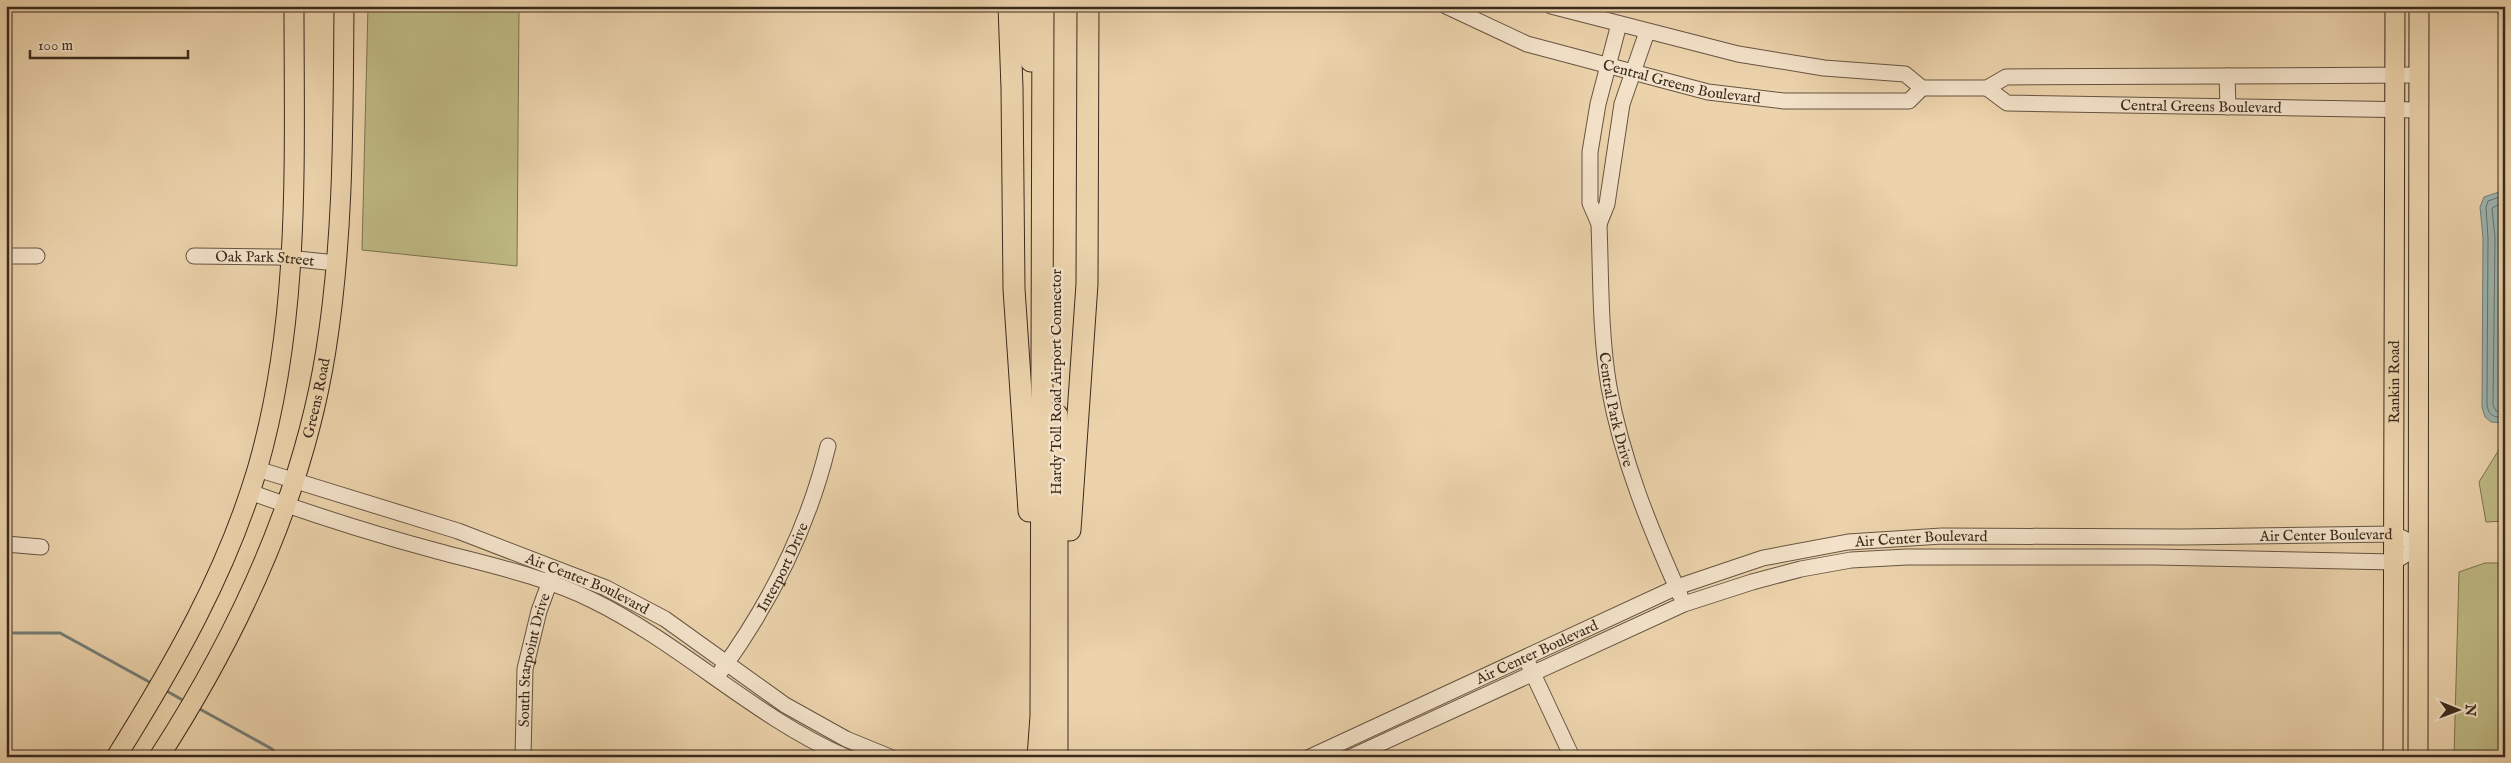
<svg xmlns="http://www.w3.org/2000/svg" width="2511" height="763" viewBox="0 0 2511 763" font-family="'IM FELL English',serif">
<rect width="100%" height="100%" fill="#ecd3ac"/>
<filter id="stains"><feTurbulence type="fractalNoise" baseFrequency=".004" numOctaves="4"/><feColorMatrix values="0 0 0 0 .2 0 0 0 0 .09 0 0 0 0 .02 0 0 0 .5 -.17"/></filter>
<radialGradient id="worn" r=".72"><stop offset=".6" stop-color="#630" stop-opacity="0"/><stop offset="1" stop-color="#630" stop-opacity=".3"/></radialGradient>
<!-- green -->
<g fill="#bfba84" stroke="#7c7250">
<polygon points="368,6 516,6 519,9 517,266 362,250"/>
<polygon points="2505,440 2505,521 2486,522 2479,482"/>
<polygon points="2485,563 2505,563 2505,757 2454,757 2459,572"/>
</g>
<!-- water -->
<g fill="#9cb6b3" stroke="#757e77">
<polygon points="2491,6 2505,6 2505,21"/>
<polygon points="2505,190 2505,423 2491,422 2485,417 2482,407 2483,238 2480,207 2484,197"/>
</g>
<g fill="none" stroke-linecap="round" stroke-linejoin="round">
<!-- shore -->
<g stroke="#6b7068" stroke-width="1">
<path d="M 2505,195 L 2488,201 L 2486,207 L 2488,238 L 2487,406 C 2490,417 2494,417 2505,418"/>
<polyline points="2505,201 2492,208 2495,238 2493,405 2496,411 2505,412"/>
<polyline points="2505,209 2500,213 2502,238 2501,401 2505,404"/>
</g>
<!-- stream -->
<g stroke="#757e77" stroke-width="3">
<polyline points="6,633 60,633 153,684"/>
<polyline points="165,690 186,702"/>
<polyline points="198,708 272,749 278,757"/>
</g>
<defs>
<g id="minor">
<path id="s1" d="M 1446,6 L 1527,44 L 1708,92 L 1784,101 L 1909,101 L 1922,88"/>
<polyline points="1551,6 1738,54 1824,68 1905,74 1922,88 1987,88 2006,77 2419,75"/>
<path id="s2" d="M 1619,24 L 1598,104 L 1590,152 L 1590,203 L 1599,224 C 1601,278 1600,334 1609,387 C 1622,460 1650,528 1680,595"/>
<polyline points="2227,76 2228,107"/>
<path id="s3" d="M 1987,88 L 2007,103 L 2418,110"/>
<polyline points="1599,224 1607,204 1622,104 1647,32"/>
<polyline points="6,256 37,256"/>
<path id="s4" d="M 194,256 L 278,257 L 336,263"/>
<path id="s5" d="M 257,469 L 458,531 L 606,588 L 665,619 L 785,705 L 846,739 L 890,757"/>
<path d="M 250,492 C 311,514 373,534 437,551 C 489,565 543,576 592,600 C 682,644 754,717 846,757"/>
<polyline points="6,544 41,547"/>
<polyline points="1528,663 1572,757"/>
<path id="s6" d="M 721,671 C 771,602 808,528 828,446"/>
<path id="s7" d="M 523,757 L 525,669 L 539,611 L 553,573"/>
<path id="s8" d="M 1310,757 L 1677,587 L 1763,558 L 1848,542 L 1942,536 L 2183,537 L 2394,534 L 2419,546"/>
<polyline points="1351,757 1684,604 1752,582 1801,569 1851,560 1907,557 2155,557 2394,562 2419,546"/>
</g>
<g id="major">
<path d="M 116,757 C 173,666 226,574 257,470 C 301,319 294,161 294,6"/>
<path id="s9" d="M 159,757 C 239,633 303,496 326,350 C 344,236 343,121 344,6"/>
<path id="s10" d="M 2393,757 L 2395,6"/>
<polyline points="2418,757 2419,6"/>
</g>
<g id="highway">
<polyline points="1009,6 1012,88 1014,289 1029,511"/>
<polyline points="1027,6 1031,61"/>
<polyline points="1057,415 1057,757"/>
<polyline points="1070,530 1087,284 1088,6"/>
<polyline points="1038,757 1041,716 1043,6"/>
</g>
</defs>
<!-- minor casing -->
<use href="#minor" stroke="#665541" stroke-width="17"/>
<!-- major casing -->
<use href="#major" stroke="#3a2b1d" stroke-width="21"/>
<!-- highway casing -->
<use href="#highway" stroke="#3a2b1d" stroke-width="23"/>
<!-- minor -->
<use href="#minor" stroke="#f3e2c9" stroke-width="15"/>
<!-- major -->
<use href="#major" stroke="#ecd3ac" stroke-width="19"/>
<!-- highway -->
<use href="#highway" stroke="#ecd3ac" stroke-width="21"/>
</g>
<g text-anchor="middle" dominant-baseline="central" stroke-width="5" stroke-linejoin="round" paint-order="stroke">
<!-- street labels -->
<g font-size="15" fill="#3a2b1d" stroke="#f3e2c9">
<text stroke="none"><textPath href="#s1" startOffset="249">Central Greens Boulevard</textPath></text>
<text stroke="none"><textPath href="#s3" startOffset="219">Central Greens Boulevard</textPath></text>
<text stroke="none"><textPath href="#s4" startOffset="71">Oak Park Street</textPath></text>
<text stroke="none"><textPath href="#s10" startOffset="375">Rankin Road</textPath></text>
<text transform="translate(1056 382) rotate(-90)">Hardy Toll Road Airport Connector</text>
<text stroke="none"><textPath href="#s9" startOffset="394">Greens Road</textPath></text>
<text stroke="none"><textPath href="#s2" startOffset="392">Central Park Drive</textPath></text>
<text stroke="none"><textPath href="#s8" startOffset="1060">Air Center Boulevard</textPath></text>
<text stroke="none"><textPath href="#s8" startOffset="655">Air Center Boulevard</textPath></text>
<text stroke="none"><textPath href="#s6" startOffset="121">Interport Drive</textPath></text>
<text stroke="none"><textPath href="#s5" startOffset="350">Air Center Boulevard</textPath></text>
<text stroke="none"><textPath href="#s8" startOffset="250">Air Center Boulevard</textPath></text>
<text stroke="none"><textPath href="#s7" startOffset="98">South Starpoint Drive</textPath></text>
</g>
</g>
<!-- margin -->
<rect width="2511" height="763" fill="none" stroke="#ecd3ac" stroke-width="25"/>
<rect x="8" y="8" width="2496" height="748" fill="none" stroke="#3a2b1d" stroke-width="2.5"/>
<rect x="12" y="12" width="2486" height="738" fill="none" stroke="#3a2b1d"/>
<!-- north arrow -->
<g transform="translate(2458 710) rotate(91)" stroke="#f3e2c9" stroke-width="4" paint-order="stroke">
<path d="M0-4L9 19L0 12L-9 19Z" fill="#3a2b1d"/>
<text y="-8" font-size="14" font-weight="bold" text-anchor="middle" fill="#3a2b1d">N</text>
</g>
<!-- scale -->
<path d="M30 50v8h158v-8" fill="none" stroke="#3a2b1d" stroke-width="2.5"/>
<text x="38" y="50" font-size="15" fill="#3a2b1d" stroke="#f3e2c9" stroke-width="4" paint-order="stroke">100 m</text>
<rect width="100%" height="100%" filter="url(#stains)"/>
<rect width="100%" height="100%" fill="url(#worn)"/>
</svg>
